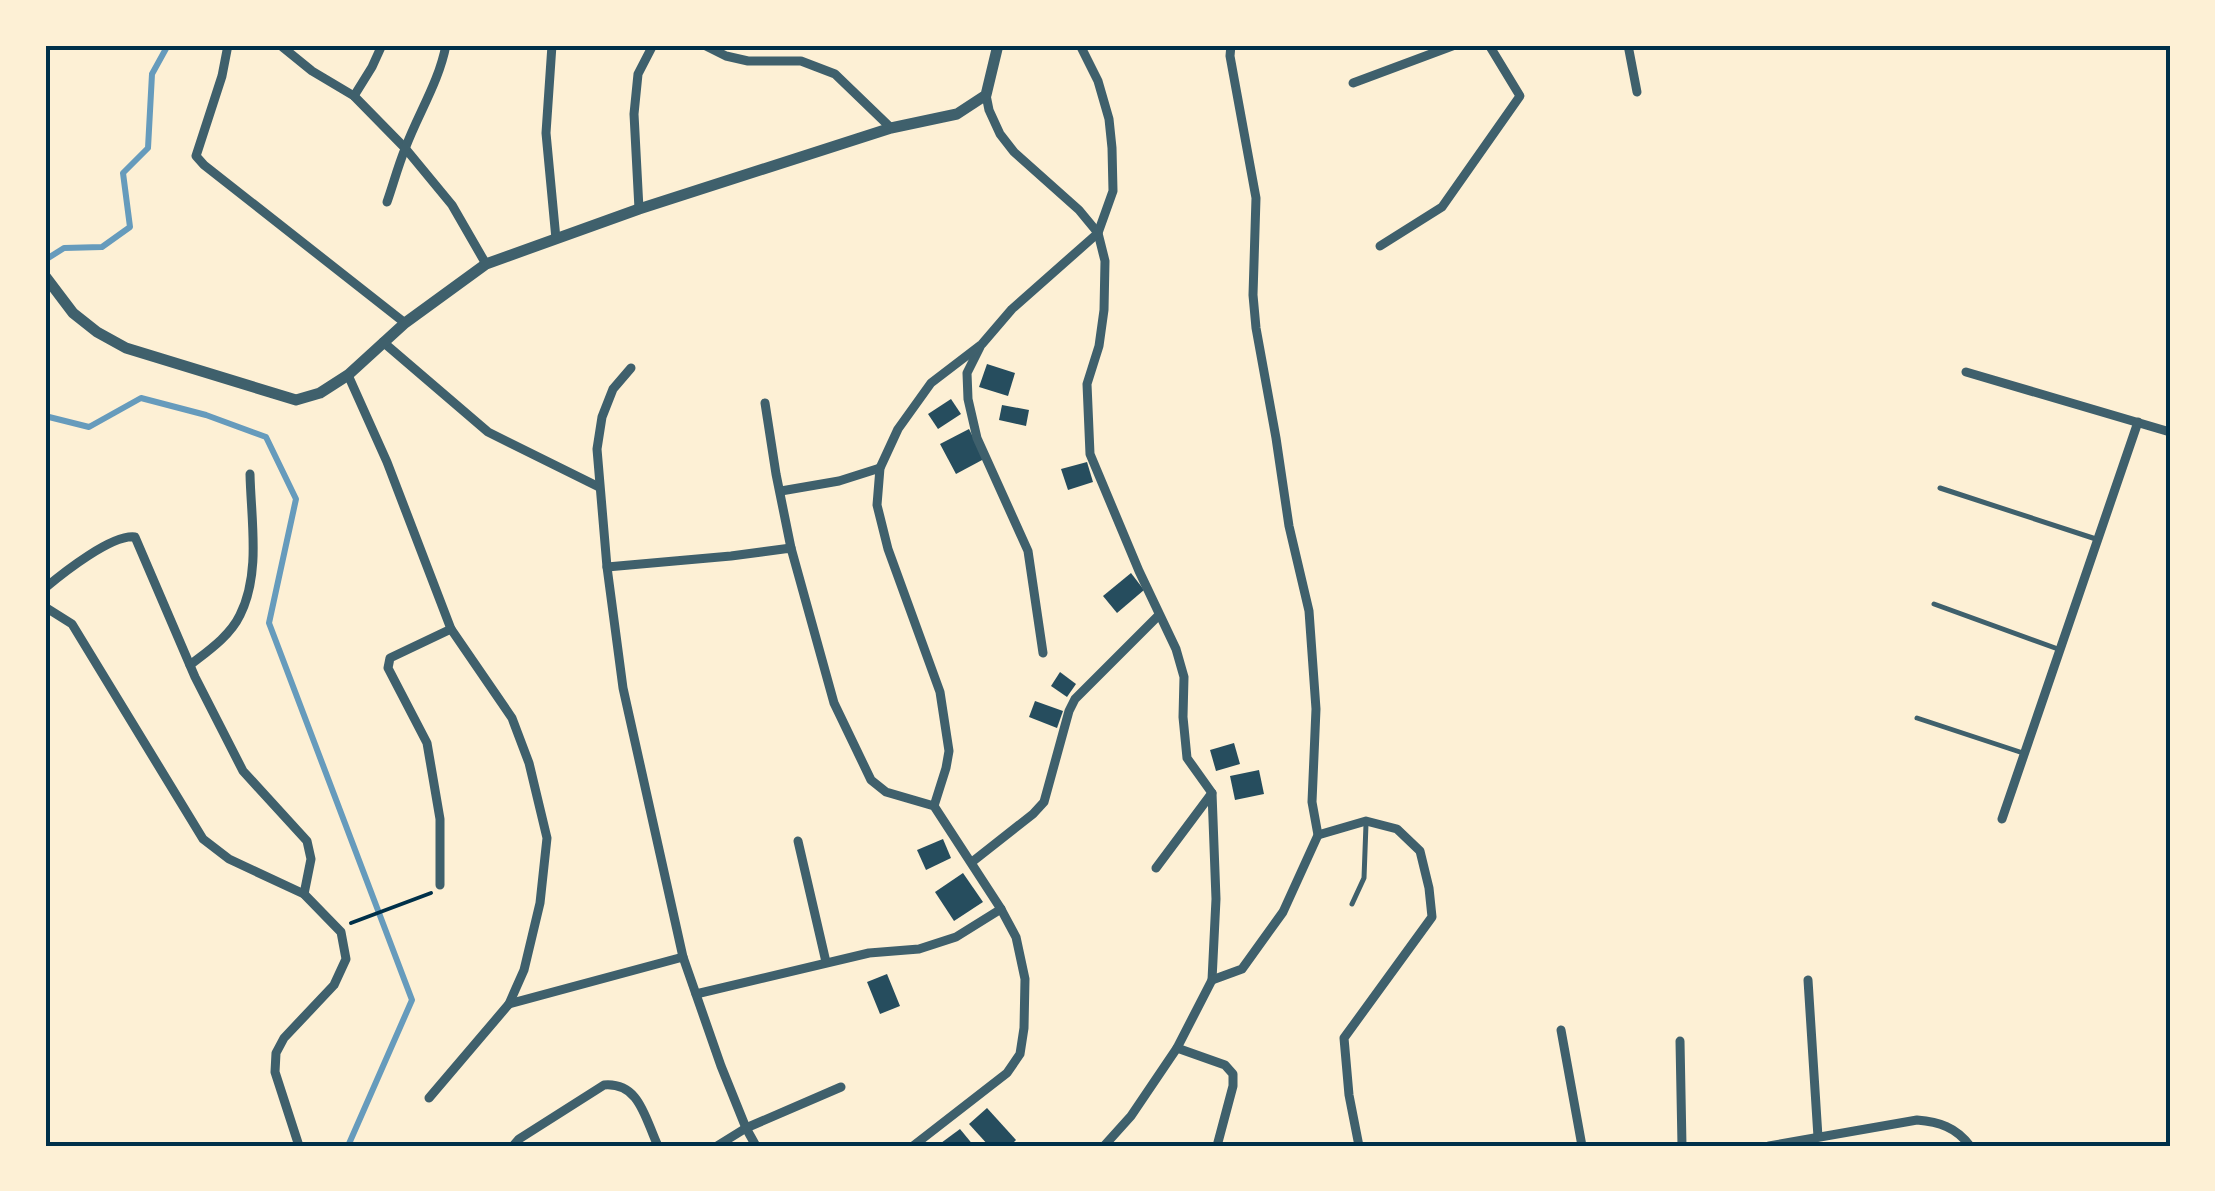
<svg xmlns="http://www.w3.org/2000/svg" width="2215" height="1191" viewBox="0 0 2215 1191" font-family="'Open Sans',sans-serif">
<rect width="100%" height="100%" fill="#fdf0d5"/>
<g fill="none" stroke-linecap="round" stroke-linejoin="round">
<!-- stream -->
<g stroke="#669bbc" stroke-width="6">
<polyline points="45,260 64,248 102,247 130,227 123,173 148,148 152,74 168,45"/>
<polyline points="45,416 89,427 141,398 206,415 266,437 296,499 269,623 412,1000 348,1146"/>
</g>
</g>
<!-- building -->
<g fill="#264d5e">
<polygon points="987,364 1015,373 1008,396 979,387"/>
<polygon points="951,399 961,414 938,429 928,414"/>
<polygon points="1002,405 1029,410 1026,426 999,420"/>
<polygon points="969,429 984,459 956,474 940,444"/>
<polygon points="1087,462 1093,482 1068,490 1061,469"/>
<polygon points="1131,573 1144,590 1117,613 1103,596"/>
<polygon points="1060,672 1076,684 1067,697 1051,686"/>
<polygon points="1035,701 1063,711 1057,728 1029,717"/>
<polygon points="1234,743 1240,764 1216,771 1210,750"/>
<polygon points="1259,770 1264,794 1235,800 1230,776"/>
<polygon points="943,839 951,858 926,870 917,850"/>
<polygon points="963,873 983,902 954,921 935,892"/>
<polygon points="887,974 900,1006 880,1014 867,982"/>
<polygon points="987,1108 1016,1140 1010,1146 989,1146 969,1124"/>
<polygon points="960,1129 974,1146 943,1146 941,1143"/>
</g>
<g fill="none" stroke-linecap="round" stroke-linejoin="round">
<!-- path -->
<polyline stroke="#003049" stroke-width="4" points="351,923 431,893"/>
<!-- service -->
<g stroke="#3f606c" stroke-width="5">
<polyline points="1940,488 2099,540"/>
<polyline points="1934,604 2058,649"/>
<polyline points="1917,718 2023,753"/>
<polyline points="1352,904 1364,878 1366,824"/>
</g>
<!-- minor -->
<g stroke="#3f606c" stroke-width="9">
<polyline points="228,45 222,76 196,156 204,165 405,323"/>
<polyline points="280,45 312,71 354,96 405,148 452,205 486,264"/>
<polyline points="552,45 546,133 556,239"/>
<polyline points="704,45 726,56 748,61 801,61 835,74 891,128"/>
<polyline points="1628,45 1637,92"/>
<polyline points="1353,83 1455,45"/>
<polyline points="986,95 989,110 1000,134 1014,152 1079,210 1098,233 1105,261 1104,310 1099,346 1087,384 1090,454 1139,571 1176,649 1184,677 1183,717 1187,758 1212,793 1216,899 1212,980 1177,1048 1131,1116 1104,1146"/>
<polyline points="354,96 372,67 382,45"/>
<path d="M 387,202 C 393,185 398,166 405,149 C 418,114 439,82 446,45"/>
<polyline points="639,209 634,114 638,74 653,45"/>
<polyline points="1380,246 1442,207 1520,96 1489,45"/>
<polyline points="383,342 488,432 599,487"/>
<polyline points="980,347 967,373 968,399 977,438 1028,551 1043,653"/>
<polyline points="631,368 613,389 602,417 597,449 607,567 623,688 683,957 721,1066 746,1128 756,1146"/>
<polyline points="1966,372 2170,432"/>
<polyline points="348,375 387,462 451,629 512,718 529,763 547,838 540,903 524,970 509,1004 429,1098"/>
<polyline points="765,403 776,474 791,548"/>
<polyline points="781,491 839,481 880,468"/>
<polyline points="607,567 731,556 791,548 834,703 871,780 886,792 934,806 1001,909 1016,937 1025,979 1024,1028 1020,1054 1007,1073 913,1146"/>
<path d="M 45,588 C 63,573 112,534 135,537 L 195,677 L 243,771 L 307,841 L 311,859 L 304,894"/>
<polyline points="45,607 72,624 203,839 229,859 304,894 341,932 346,959 334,985 284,1038 276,1053 275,1072 299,1146"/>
<path d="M 190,665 C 208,651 230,636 240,615 C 261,573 251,520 250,474"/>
<polyline points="934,806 946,768 949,751 940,692 888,549 877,505 880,468 898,429 931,383 982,344 1012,309 1098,233 1113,191 1112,148 1109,119 1098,81 1080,45"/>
<polyline points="2002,819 2138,422"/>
<polyline points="1318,835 1366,821 1397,829 1420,851 1429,888 1432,917 1344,1038 1349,1095 1359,1146"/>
<polyline points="798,841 826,962"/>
<polyline points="972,862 1033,814 1044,802 1069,711 1075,699 1159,615"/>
<polyline points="1156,868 1212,793"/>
<polyline points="440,885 440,819 427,743 388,668 390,658 451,629"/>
<polyline points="1212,980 1242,969 1283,912 1318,835 1312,802 1316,709 1309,611 1289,526 1276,438 1256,328 1253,295 1256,198 1230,56 1231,45"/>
<polyline points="1808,980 1818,1137"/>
<polyline points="696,994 869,953 919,949 956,937 1001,909"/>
<polyline points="509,1004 683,957"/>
<polyline points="1561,1030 1582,1146"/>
<polyline points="1680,1041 1682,1146"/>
<polyline points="1177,1048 1225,1065 1233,1074 1233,1086 1217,1146"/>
<path d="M 513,1146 L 519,1139 L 604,1085 C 640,1082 645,1119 658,1146"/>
<polyline points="717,1146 746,1128 841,1087"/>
<path d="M 1769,1146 L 1917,1120 C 1939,1122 1956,1127 1970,1146"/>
</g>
<!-- tertiary -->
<polyline stroke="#3f606c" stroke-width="11" points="45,276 73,313 97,332 126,348 296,400 320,393 348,375 405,323 486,264 639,209 891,128 957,114 986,95 998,45"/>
</g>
<!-- border -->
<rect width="2215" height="1191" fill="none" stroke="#fdf0d5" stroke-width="95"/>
<rect x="48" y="48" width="2120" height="1096" fill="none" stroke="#003049" stroke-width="4"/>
</svg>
